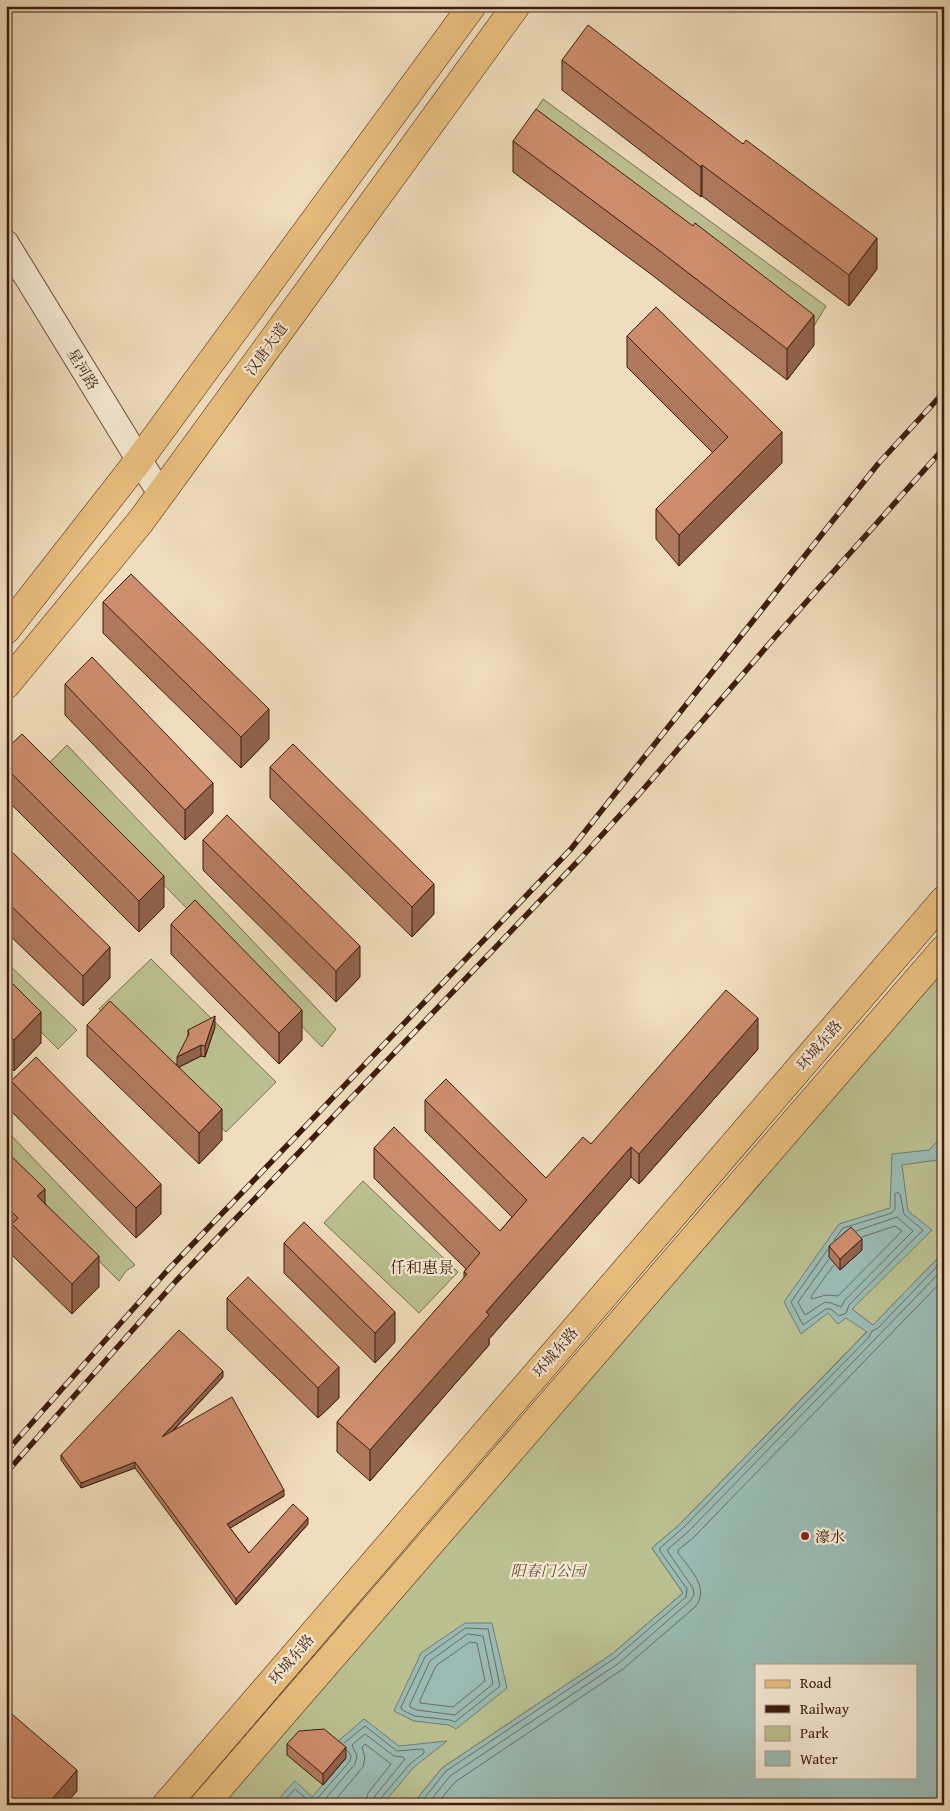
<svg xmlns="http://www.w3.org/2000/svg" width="950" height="1811" viewBox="0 0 950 1811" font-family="'Gentium Book Plus','Noto Serif SC',serif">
<rect width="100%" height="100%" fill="#f0ddbd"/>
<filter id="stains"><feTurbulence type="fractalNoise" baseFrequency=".004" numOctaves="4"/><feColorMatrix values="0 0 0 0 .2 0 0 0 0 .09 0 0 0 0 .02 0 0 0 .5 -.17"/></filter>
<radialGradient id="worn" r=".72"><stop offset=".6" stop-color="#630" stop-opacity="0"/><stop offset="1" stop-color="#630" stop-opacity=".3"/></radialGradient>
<!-- green -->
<g fill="#bbc090" stroke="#7c6e50">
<polygon points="543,99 826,306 809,334 524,128"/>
<polygon points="67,745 336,1029 322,1047 47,765"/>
<polygon points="944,949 944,1252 679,1525 652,1548 683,1593 612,1654 442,1768 412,1805 204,1805"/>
<polygon points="151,959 276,1082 226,1132 99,1009"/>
<polygon points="6,962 77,1030 58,1049 6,997"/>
<polygon points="6,1130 135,1265 126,1271 119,1281 6,1168"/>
<polygon points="363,1181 458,1272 419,1313 324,1223"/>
</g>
<!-- water -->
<g fill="#9abbb3" stroke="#757b71" fill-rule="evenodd">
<path d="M 944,1134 L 944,1159 L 902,1165 L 908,1211 L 932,1230 L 852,1309 L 873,1325 L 944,1252 L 944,1805 L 412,1805 L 442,1768 L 612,1654 L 683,1593 L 652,1548 L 679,1525 L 867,1332 L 846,1318 L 838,1324 L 828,1313 L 801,1334 L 784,1302 L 839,1224 L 890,1208 L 892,1154 L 929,1150 ZM 756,1665 L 916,1665 L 916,1777 L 756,1777 Z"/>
<polygon points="465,1623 492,1623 507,1688 456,1729 449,1725 414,1721 394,1711 421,1653"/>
<polygon points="364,1719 399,1746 447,1741 414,1767 382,1805 273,1805 295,1781 312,1797 346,1758 336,1743"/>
</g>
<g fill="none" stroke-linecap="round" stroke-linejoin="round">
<!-- shore -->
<g stroke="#6c6c61" stroke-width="1">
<polyline points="828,1249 791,1302 803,1325 826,1309 831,1309 839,1316 846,1313 849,1305 923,1230 904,1214 900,1194 898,1192 895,1194 895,1209 892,1213 843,1228 834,1240"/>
<polyline points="829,1259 798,1302 805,1315 825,1302 831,1303 841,1307 845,1300 913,1231 897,1217 856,1231"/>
<polyline points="834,1265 811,1296 812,1299 826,1295 838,1296 902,1231 895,1226 862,1237"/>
<polygon points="466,1628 488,1629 500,1686 455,1722 450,1720 415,1716 402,1710 401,1707 425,1657"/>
<polygon points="468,1634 483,1636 493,1684 455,1715 417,1710 410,1707 410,1704 430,1661"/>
<polygon points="470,1642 477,1643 485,1681 453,1707 420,1703 420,1700 436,1666"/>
<polyline points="344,1743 365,1726 397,1751 422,1749 424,1750 424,1753 410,1764 380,1799 379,1805"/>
<polyline points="280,1805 295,1789 309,1801 316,1800 350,1761 351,1756 348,1751"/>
<polyline points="320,1805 355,1764 357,1756 352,1745 365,1734 394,1756 403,1757 405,1759 375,1796 372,1805"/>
<polyline points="331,1805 363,1767 365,1757 362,1747 365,1744 391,1764 368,1793 365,1805"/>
<polyline points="419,1805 446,1771 615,1658 686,1597 687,1589 660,1551 660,1548 683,1528 869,1337 872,1331 878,1328 944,1259"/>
<polyline points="427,1805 450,1776 619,1663 690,1601 694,1595 693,1588 668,1552 668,1549 688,1532 944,1268"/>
<path d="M 436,1805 L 455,1782 L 623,1669 L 695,1607 C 711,1588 689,1568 678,1553 L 678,1550 L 693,1538 L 944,1279"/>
</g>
<defs>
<polyline id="minor" points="6,243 139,460 161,494"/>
<g id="major">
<polyline points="6,630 139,460 472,6"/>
<polyline points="6,685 141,521 516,6"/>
<polyline points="166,1805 944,900"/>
<polyline points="204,1805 944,949"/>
</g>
</defs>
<!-- minor casing -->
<use href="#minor" stroke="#6a4c3a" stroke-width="27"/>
<!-- major casing -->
<use href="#major" stroke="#3d1c0f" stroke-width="29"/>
<!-- minor -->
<use href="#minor" stroke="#f5e9d4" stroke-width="25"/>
<!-- major -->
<use href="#major" stroke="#e8be7e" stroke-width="28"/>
<defs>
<g id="rail">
<polyline points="6,1452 166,1272 571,849 878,464 944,392"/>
<polyline points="6,1473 176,1281 581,858 641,792 775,637 944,448"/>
</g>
</defs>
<!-- rail casing -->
<use href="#rail" stroke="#3d1c0f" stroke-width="5.5"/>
<!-- rail -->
<use href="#rail" stroke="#f5e9d4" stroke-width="4" stroke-dasharray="11" stroke-linecap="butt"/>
</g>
<!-- wall -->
<g fill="#b0795e" stroke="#3d1c0f">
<polygon points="562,60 877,269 849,306 702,196 701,197 562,90"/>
<polygon points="513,141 814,345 787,380 652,275 513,172"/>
<polygon points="627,336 782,463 679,566 656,539 656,509 713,453 627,367"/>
<polygon points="103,602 269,739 241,768 103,633"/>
<polygon points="65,684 213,813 185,840 65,715"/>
<polygon points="6,749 164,907 139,932 6,799"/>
<polygon points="270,767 434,914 412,937 270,798"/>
<polygon points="203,840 360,977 336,1002 203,870"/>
<polygon points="6,846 110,978 83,1006 6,932"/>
<polygon points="171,924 302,1040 279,1064 171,954"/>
<polygon points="6,977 41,1043 14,1071 6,1063"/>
<polygon points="87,1025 177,1065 188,1036 188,1030 215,1027 205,1057 201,1056 179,1067 222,1140 199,1164 87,1056"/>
<polygon points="758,1049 639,1184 631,1177 489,1339 489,1345 370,1481 337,1452 337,1422 464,1278 464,1272 466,1269 374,1178 374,1148 500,1231 512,1217 425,1131 425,1100 546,1178 591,1144"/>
<polygon points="11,1081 161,1214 136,1238 11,1111"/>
<polygon points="6,1151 45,1203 99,1287 72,1314 12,1255 12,1242 6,1237"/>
<polygon points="284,1243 395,1342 375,1363 284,1273"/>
<polygon points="829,1246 862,1250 840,1270 829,1257"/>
<polygon points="227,1298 339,1398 318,1418 227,1329"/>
<polygon points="223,1377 173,1431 284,1496 230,1528 249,1553 308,1524 236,1605 135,1468 81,1488 61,1460 61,1455"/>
<polygon points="287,1744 346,1758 323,1785 287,1755"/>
</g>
<!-- shaded-wall -->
<g fill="#90634c" stroke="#3d1c0f">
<polygon points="702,165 702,196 701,197 701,167"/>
<polygon points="877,238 877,269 849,306 849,275"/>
<polygon points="814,315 814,345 787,380 787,349"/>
<polygon points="782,432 782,463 679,566 679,535"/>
<polygon points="269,709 269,739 241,768 241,737"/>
<polygon points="213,783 213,813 185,840 185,810"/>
<polygon points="164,876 164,907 139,932 139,901"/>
<polygon points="434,884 434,914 412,937 412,907"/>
<polygon points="360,946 360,977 336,1002 336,971"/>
<polygon points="110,947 110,978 83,1006 83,976"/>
<polygon points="302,1010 302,1040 279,1064 279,1033"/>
<polygon points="41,1012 41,1043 14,1071 14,1040"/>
<polygon points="215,1016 215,1027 205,1057 205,1046"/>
<polygon points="758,1018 758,1049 639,1184 639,1154"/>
<polygon points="201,1045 201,1056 177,1068 177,1057"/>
<polygon points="222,1109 222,1140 199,1164 199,1133"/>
<polygon points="631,1147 631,1177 489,1339 489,1345 370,1481 370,1450 486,1312"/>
<polygon points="161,1184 161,1214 136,1238 136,1208"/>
<polygon points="45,1189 45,1219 37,1196"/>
<polygon points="862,1239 862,1250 840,1270 840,1259"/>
<polygon points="99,1256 99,1287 72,1314 72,1284"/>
<polygon points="395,1312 395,1342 375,1363 375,1333"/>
<polygon points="339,1367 339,1398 318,1418 318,1388"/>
<polygon points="223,1371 223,1377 162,1442 162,1437"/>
<polygon points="135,1462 135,1468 81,1488 81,1483"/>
<polygon points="284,1490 284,1496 227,1530 227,1524"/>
<polygon points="308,1518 308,1524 236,1605 236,1599"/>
<polygon points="346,1747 346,1758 323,1785 323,1774"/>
<polygon points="77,1770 77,1791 65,1805 47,1805"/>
</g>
<!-- building -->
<g fill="#cd8d6d" stroke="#3d1c0f">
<polygon points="588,25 743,144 746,140 877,238 849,275 702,165 701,167 562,60"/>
<polygon points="536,109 693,226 695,223 814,315 787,349 652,245 513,141"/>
<polygon points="656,307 782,432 679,535 656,509 728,437 627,336"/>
<polygon points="131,574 269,709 241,737 103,602"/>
<polygon points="92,657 213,783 185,810 65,684"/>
<polygon points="22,734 164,876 139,901 6,768 6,749"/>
<polygon points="293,744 434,884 412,907 270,767"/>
<polygon points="227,815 360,946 336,971 203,840"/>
<polygon points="6,846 110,947 83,976 6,901"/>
<polygon points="195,900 302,1010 279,1033 171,924"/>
<polygon points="6,977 41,1012 14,1040 6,1032"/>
<polygon points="726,990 758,1018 639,1154 631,1147 486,1312 489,1315 370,1450 337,1422 467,1274 464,1272 480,1253 374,1148 394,1127 500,1231 527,1200 425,1100 446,1079 546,1178 583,1137 591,1144"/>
<polygon points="110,1001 222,1109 199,1133 87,1025"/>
<polygon points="215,1016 205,1046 201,1045 177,1057 189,1034 188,1030"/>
<polygon points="36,1057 161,1184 136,1208 11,1081"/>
<polygon points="6,1151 45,1189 37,1196 99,1256 72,1284 12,1224 18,1218 6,1206"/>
<polygon points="304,1222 395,1312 375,1333 284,1243"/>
<polygon points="851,1227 862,1239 840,1259 829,1246"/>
<polygon points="248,1277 339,1367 318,1388 227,1298"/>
<polygon points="179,1330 223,1371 162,1437 232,1397 284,1490 227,1524 249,1553 293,1504 308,1518 236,1599 135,1462 81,1483 61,1455"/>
<polygon points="6,1709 77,1770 47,1805 6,1805"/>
<polygon points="324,1729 346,1747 323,1774 287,1744 299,1731"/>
</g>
<!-- markers -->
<circle fill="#8f2418" stroke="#f5e9d4" stroke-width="2" cx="805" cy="1536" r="5"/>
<g text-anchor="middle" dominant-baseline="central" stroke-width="4.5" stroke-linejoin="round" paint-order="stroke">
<!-- street labels -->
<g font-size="15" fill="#3d1c0f" stroke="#f5e9d4">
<text transform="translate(266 349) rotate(-54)">汉唐大道</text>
<text transform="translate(83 369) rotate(59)">星河路</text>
<text transform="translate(819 1045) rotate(-49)">环城东路</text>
<text transform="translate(555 1352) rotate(-49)">环城东路</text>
<text transform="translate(291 1659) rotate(-49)">环城东路</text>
</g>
<!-- poi labels -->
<g font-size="15" fill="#3d1c0f" stroke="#f5e9d4" text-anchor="start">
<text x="815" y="1536">濠水</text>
</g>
<!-- park labels -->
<g font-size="15" font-style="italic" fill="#634d36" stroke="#f5e9d4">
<text x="548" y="1570">阳春门公园</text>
</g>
<!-- neighbourhood labels -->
<g font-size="16" fill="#3d1c0f" stroke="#f5e9d4">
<text x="422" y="1267">仟和惠景</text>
</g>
</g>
<!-- margin -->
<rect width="950" height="1811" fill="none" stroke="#f0ddbd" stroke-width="25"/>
<rect x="8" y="8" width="935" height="1796" fill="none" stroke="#3d1c0f" stroke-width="2.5"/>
<rect x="12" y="12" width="925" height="1786" fill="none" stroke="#3d1c0f"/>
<!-- legend -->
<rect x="755" y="1664" width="162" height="115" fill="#f5e9d4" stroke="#ab9785"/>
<rect x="765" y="1680" width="25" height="8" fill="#e8be7e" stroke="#ab9785"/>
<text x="800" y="1688" font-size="15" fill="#3d1c0f">Road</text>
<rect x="765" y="1705" width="25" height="8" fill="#3d1c0f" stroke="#ab9785"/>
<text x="800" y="1714" font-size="15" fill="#3d1c0f">Railway</text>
<rect x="765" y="1726" width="25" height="15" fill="#bbc090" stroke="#ab9785"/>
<text x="800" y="1738" font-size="15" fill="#3d1c0f">Park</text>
<rect x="765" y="1751" width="25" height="15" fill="#9abbb3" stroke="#ab9785"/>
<text x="800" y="1764" font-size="15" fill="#3d1c0f">Water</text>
<rect width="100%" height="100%" filter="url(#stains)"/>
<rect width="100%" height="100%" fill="url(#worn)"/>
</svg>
